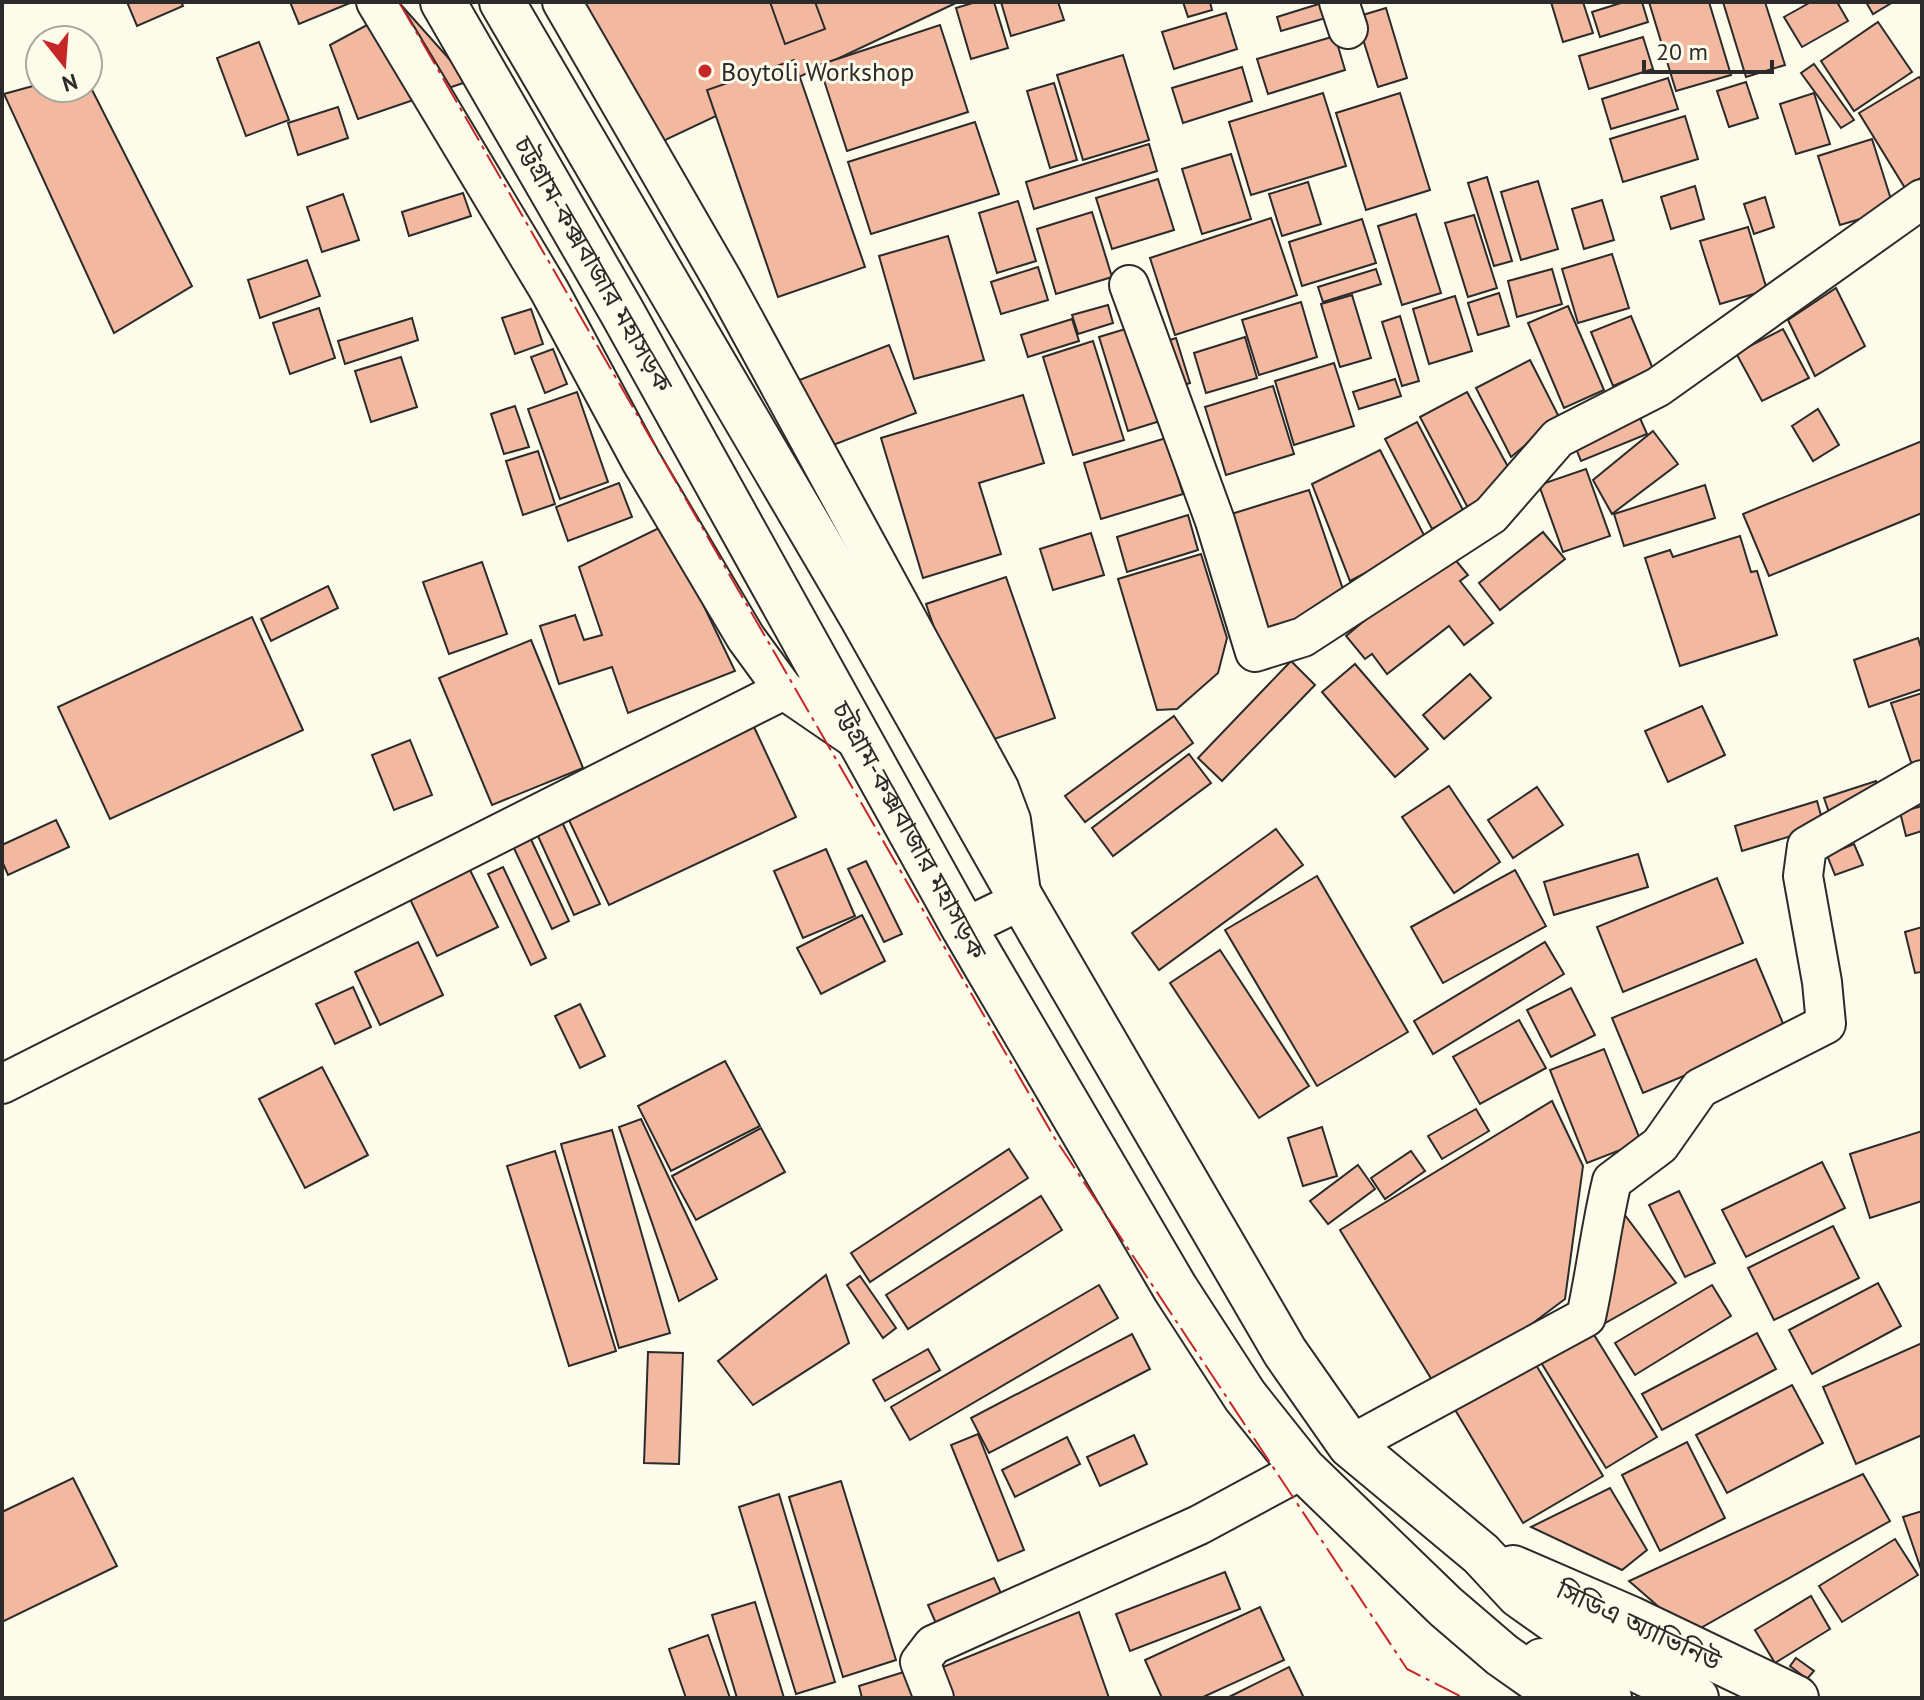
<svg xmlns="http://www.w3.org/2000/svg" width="1924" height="1700" viewBox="0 0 1924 1700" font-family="'PT Sans','Noto Sans Bengali',sans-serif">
<rect width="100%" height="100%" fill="#fdfbea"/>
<!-- building -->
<g fill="#f2b8a0" stroke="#2b2b2b" stroke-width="2">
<polygon points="127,2 181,2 183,6 137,26"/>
<polygon points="290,2 350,2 350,3 299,24"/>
<polygon points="559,2 958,2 667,139 644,158"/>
<polygon points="770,2 815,2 825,29 785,44"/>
<polygon points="976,2 994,2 1008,48 971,59 956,8"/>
<polygon points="1001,2 1058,2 1064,20 1011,36"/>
<polygon points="1183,2 1210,2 1212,10 1188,17"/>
<polygon points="1325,2 1329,17 1281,31 1277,17"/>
<polygon points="1551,2 1583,2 1593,33 1563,42"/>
<polygon points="1624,2 1642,2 1648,22 1600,37 1592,12"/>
<polygon points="1649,2 1709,2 1731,75 1676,91"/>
<polygon points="1723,2 1765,2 1785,65 1746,77"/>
<polygon points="1811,2 1837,2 1848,21 1802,47 1784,17"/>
<polygon points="1866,2 1893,2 1873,14"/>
<polygon points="402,6 469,81 358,119 330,45"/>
<polygon points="1386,8 1407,78 1378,87 1356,17"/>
<polygon points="1226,13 1237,49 1174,69 1162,32"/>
<polygon points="1878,22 1912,72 1854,111 1821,61"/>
<polygon points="940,25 968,112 847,151 819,65"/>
<polygon points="1335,36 1345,70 1268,94 1257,59"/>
<polygon points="1643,37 1653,69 1589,89 1579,56"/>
<polygon points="259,42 289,120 246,136 217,58"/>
<polygon points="1123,55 1149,140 1083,160 1057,75"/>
<polygon points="794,60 865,267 778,297 707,90"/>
<polygon points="1814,64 1854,120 1841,128 1801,73"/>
<polygon points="1242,67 1252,101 1183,123 1172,88"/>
<polygon points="1919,77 1922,81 1922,177 1905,188 1859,113"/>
<polygon points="1668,78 1678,109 1611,129 1602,99"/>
<polygon points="88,82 192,286 114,333 4,94 40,84 40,88 88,88"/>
<polygon points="1746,82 1758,118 1729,127 1717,91"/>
<polygon points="1054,83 1077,160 1050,168 1027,91"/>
<polygon points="1323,93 1346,166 1251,195 1229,122"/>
<polygon points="1400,93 1430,190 1366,210 1336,113"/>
<polygon points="1814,93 1830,144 1796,154 1780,104"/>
<polygon points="338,107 348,138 298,155 288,123"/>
<polygon points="1685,116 1698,159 1623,182 1610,139"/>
<polygon points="975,122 999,194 871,234 848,162"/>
<polygon points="1872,139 1894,209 1840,225 1818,156"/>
<polygon points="1149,144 1157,171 1034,209 1026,182"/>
<polygon points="1231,154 1251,219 1202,234 1182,169"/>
<polygon points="1487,177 1512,261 1494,266 1468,183"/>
<polygon points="1158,179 1174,230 1112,249 1096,198"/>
<polygon points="1538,181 1558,249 1521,260 1501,192"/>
<polygon points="1308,182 1321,224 1282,236 1269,194"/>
<polygon points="1695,186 1704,219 1671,229 1661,197"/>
<polygon points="463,193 471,216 409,236 402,212"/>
<polygon points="343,194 359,240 322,252 307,207"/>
<polygon points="1765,197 1774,227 1754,234 1744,204"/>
<polygon points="1602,200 1614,240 1584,249 1572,209"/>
<polygon points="1018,201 1036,261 997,273 979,213"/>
<polygon points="1092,212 1112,277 1056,294 1037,229"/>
<polygon points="1416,214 1441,293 1402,305 1378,226"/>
<polygon points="1474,215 1497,288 1468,297 1445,223"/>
<polygon points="1271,218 1297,295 1175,335 1150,258"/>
<polygon points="1362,219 1376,263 1302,286 1289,242"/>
<polygon points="1748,227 1767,290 1720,304 1700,241"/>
<polygon points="948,236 984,360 914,379 879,256"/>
<polygon points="1612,254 1629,308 1578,323 1562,269"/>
<polygon points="307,260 320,296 260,318 248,280"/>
<polygon points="1038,267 1048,300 1001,314 991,282"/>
<polygon points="1376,269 1381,284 1323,302 1318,287"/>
<polygon points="1552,269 1562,304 1517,317 1508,281"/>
<polygon points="1836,288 1865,346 1815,376 1788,320"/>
<polygon points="1499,293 1509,326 1478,335 1468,303"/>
<polygon points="1352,295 1371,358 1340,367 1321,304"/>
<polygon points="1455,296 1472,351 1429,364 1413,309"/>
<polygon points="1301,302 1317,357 1259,375 1242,320"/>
<polygon points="1108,305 1113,323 1078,334 1072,315"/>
<polygon points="1568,306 1604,390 1564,408 1528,323"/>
<polygon points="319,308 335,358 290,374 273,323"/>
<polygon points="531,309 543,344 515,354 502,318"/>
<polygon points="1400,316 1419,381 1402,386 1382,322"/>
<polygon points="1631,316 1653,369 1613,386 1591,332"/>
<polygon points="412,318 418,340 345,364 338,341"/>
<polygon points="1072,319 1079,341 1028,357 1021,335"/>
<polygon points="1132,327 1160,421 1128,431 1099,337"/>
<polygon points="1783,329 1809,378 1762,401 1736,353"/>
<polygon points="1245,337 1257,378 1206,393 1194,353"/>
<polygon points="1176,338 1190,383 1174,388 1161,343"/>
<polygon points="1093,341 1124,440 1073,455 1043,357"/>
<polygon points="889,345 916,413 810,454 784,386"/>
<polygon points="553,349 567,384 545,393 531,357"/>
<polygon points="401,357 417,407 371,422 355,371"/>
<polygon points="1530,360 1559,417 1511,457 1476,388"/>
<polygon points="1334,363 1354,426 1294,445 1275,381"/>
<polygon points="1395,379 1401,396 1359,409 1353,392"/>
<polygon points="1273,386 1294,454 1226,475 1205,407"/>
<polygon points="577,392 608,482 560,499 528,409"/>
<polygon points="1467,392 1512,474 1468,508 1420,417"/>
<polygon points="1023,395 1044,463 979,483 1001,554 923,578 881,438"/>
<polygon points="515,406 529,447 504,454 491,414"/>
<polygon points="1636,409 1647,434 1581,461 1571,436"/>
<polygon points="1818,409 1839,445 1813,461 1792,426"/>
<polygon points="1417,422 1464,512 1432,529 1385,439"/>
<polygon points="1653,431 1678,464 1612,514 1593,480"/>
<polygon points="1166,438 1183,494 1101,519 1084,463"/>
<polygon points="1922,441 1922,513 1769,576 1743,514"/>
<polygon points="1380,450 1427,541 1350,581 1312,484"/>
<polygon points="538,451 555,504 523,515 506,461"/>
<polygon points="1586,469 1610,536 1563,552 1539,485"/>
<polygon points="619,483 632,517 568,541 556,507"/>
<polygon points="1705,485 1715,518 1624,546 1614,514"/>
<polygon points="1309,490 1347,601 1269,638 1228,515"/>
<polygon points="1188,515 1198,550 1127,572 1117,537"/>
<polygon points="665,525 735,671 628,713 612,667 559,684 540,626 575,615 584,640 602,635 579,567"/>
<polygon points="1543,532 1565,559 1500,610 1479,583"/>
<polygon points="1091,533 1104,575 1053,590 1040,549"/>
<polygon points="1740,536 1751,572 1757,571 1777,635 1680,666 1645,558 1670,550 1673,557"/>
<polygon points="1448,551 1468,575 1460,581 1493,623 1464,645 1449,626 1387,674 1372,654 1365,659 1346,636"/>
<polygon points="1201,554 1227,638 1218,673 1177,709 1157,710 1118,579"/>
<polygon points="482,562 507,634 449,654 423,582"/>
<polygon points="1006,577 1055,718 974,746 926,604"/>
<polygon points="328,586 338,608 271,641 261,619"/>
<polygon points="252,617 303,730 110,819 58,707"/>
<polygon points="1918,638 1922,651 1922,689 1869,707 1854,660"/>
<polygon points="531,640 583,768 492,805 439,678"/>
<polygon points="1291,661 1315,685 1222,781 1198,758"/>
<polygon points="1355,664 1428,749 1395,777 1322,692"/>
<polygon points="1470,674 1491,698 1444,739 1423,715"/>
<polygon points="1922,693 1922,769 1914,771 1891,703"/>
<polygon points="1702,706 1725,755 1668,782 1645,731"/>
<polygon points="1174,716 1193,743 1085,822 1065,796"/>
<polygon points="754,727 796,817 609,905 567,816"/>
<polygon points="410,740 432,795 394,810 372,755"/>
<polygon points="1189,754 1211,783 1113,856 1092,828"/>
<polygon points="1876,781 1885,808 1833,824 1824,798"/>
<polygon points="1449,786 1500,862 1454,893 1402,817"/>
<polygon points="1537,787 1563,825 1513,858 1488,820"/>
<polygon points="1817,801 1824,826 1742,851 1735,826"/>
<polygon points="1922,806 1922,831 1906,836 1900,812"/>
<polygon points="56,820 69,847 8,875 2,861 2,845"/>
<polygon points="562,822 600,904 574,915 537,834"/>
<polygon points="1276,829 1303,865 1159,970 1132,933"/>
<polygon points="528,833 569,921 552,929 511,842"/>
<polygon points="1854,844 1863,865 1835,875 1827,855"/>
<polygon points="826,849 855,916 803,938 774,871"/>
<polygon points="1638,854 1648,887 1554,915 1544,882"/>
<polygon points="866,861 902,934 884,942 848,869"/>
<polygon points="503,867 546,958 531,965 488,874"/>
<polygon points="469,868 498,927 437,956 409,897"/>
<polygon points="1515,870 1546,926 1443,983 1411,927"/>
<polygon points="1317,876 1408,1032 1317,1086 1225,930"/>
<polygon points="1717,878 1743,943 1623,992 1597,927"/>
<polygon points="862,915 885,961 821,994 797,948"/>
<polygon points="1922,927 1922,972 1915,973 1905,932"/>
<polygon points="418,942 443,995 380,1025 355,972"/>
<polygon points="1545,942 1564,974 1433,1054 1414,1021"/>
<polygon points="1220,950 1309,1086 1259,1118 1170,983"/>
<polygon points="1756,959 1787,1033 1643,1093 1612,1018"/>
<polygon points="353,987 371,1027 335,1044 316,1004"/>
<polygon points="1571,988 1595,1035 1551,1057 1527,1010"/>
<polygon points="580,1004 605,1056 580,1068 555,1016"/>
<polygon points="1519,1020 1546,1068 1480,1104 1453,1057"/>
<polygon points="1604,1049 1641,1142 1587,1163 1550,1070"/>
<polygon points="725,1061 760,1126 671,1171 638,1106"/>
<polygon points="322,1067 368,1155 305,1188 259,1099"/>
<polygon points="1552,1101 1583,1166 1565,1299 1440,1393 1340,1230"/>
<polygon points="1476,1109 1489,1131 1442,1159 1428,1136"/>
<polygon points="641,1119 717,1279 679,1301 619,1127"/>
<polygon points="1322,1127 1337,1176 1303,1186 1288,1138"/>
<polygon points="761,1128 785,1172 696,1220 672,1176"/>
<polygon points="612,1130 670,1333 619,1348 561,1144"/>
<polygon points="1922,1131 1922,1201 1870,1218 1850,1154"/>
<polygon points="1009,1149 1028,1178 870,1282 851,1253"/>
<polygon points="555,1151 616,1351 569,1366 507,1166"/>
<polygon points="1411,1151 1425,1171 1385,1199 1371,1178"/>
<polygon points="1822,1162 1845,1208 1746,1257 1722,1210"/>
<polygon points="1358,1165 1375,1189 1328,1224 1310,1201"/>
<polygon points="1606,1190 1676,1283 1600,1326"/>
<polygon points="1679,1191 1715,1263 1685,1277 1649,1205"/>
<polygon points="1041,1196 1062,1230 908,1329 886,1295"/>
<polygon points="1833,1226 1859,1278 1774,1320 1748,1268"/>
<polygon points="826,1275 849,1343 753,1405 718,1361"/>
<polygon points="860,1276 896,1328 883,1338 847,1285"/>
<polygon points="1878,1283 1901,1326 1812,1374 1789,1330"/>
<polygon points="1099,1285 1118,1318 910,1440 891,1407"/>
<polygon points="1712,1285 1731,1316 1635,1375 1615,1343"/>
<polygon points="1588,1325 1657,1437 1606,1468 1537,1356"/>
<polygon points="1757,1333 1776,1369 1662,1430 1642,1394"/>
<polygon points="1132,1334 1150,1369 989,1453 971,1418"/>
<polygon points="1922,1343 1922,1435 1856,1464 1823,1387"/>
<polygon points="928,1349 940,1370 885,1401 873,1380"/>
<polygon points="648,1352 683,1353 679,1464 644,1463"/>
<polygon points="1533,1360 1603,1476 1523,1523 1454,1408"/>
<polygon points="1792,1385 1823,1443 1727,1493 1696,1435"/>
<polygon points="978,1434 1024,1550 998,1561 951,1445"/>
<polygon points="1134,1435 1147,1464 1100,1486 1087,1457"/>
<polygon points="1067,1437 1080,1464 1015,1497 1002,1470"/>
<polygon points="1687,1442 1725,1518 1660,1551 1622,1475"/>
<polygon points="1863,1474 1890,1521 1690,1634 1629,1581"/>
<polygon points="73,1478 117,1566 2,1622 2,1512"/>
<polygon points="841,1481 896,1660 843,1677 789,1497"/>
<polygon points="1610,1488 1647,1550 1622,1570 1531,1527"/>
<polygon points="779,1494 835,1682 796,1694 739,1507"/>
<polygon points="1922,1511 1922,1572 1903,1517"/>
<polygon points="1895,1539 1918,1575 1842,1622 1819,1586"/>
<polygon points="1225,1572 1240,1609 1130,1651 1116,1614"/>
<polygon points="994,1578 1004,1600 938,1628 928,1605"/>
<polygon points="1811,1596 1830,1629 1775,1663 1755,1630"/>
<polygon points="755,1602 784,1698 737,1698 712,1615"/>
<polygon points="1260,1607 1284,1660 1201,1698 1162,1698 1145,1660"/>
<polygon points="1079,1612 1109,1698 943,1698 933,1671"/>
<polygon points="708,1635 730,1698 686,1698 669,1649"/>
<polygon points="1796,1658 1814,1671 1807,1679 1790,1666"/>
<polygon points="1289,1667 1304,1698 1227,1698"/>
<polygon points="910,1670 918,1698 862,1698 859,1686"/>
</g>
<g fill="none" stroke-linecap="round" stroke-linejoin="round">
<defs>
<g id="street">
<polyline points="376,2 549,290 641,461 746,638 784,690 860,742"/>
<polyline points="562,2 723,281 999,788 1011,820 1022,900 964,928"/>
<polyline points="1339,2 1348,29"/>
<polyline points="1129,285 1215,521 1255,652 1303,637 1491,515 1558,438 1658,387 1922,199"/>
<polyline points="2,1084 784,690"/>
<path d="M 1350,1445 L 1586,1317 C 1596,1272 1601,1226 1612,1181 L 1660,1145 L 1700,1088 L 1826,1024 L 1822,982 L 1803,876 L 1807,846 L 1922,780"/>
<polyline points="934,1698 920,1662 933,1645 1199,1525 1303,1469"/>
</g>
<g id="highway">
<polyline points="443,2 622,312 964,928 1175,1288 1245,1396 1303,1469 1446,1607 1502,1655 1563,1698"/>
<polyline points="502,2 862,617 1022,900 1285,1352 1350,1445 1481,1554 1519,1595 1598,1651 1696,1698"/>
<polyline points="1513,1568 1631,1619 1796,1698"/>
<polyline points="1542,1661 1609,1698"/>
</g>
</defs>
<!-- street casing -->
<use href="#street" stroke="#2b2b2b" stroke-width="42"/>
<!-- highway casing -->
<use href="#highway" stroke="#2b2b2b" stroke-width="48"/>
<!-- street -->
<use href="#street" stroke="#fdfbea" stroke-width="38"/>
<!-- highway -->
<use href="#highway" stroke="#fdfbea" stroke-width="44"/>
<!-- power -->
<polyline stroke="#c62828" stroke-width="2" stroke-dasharray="28 6 4 6" stroke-linecap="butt" points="399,2 1054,1137 1407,1669 1464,1698"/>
</g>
<!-- markers -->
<circle fill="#c62828" stroke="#fdfbea" stroke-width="3" cx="705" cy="71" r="8"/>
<g text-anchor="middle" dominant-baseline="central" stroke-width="6" stroke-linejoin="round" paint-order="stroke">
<!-- poi labels -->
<g font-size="26" fill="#2b2b2b" stroke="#fdfbea" text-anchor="start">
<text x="721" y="71">Boytoli Workshop</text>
</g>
<!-- street labels -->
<g font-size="26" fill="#2b2b2b" stroke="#fdfbea">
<text transform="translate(594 264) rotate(60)">চট্টগ্রাম-কক্সবাজার মহাসড়ক</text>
<text transform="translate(910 830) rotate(61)">চট্টগ্রাম-কক্সবাজার মহাসড়ক</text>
<text transform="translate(1639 1625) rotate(25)">সিডিএ অ্যাভিনিউ</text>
</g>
</g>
<!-- border -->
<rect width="1924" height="1700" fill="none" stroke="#2b2b2b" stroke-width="8"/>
<!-- north arrow -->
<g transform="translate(64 64) rotate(163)"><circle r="38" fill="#fdfbea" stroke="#a9a89e" stroke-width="2"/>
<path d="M0-6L14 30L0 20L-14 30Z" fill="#c62828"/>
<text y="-12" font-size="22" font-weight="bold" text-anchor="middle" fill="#2b2b2b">N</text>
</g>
<!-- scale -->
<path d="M1644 60v12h128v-12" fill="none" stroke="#2b2b2b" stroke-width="4"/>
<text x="1656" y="60" font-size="24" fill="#2b2b2b" stroke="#fdfbea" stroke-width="6" paint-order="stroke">20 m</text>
</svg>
